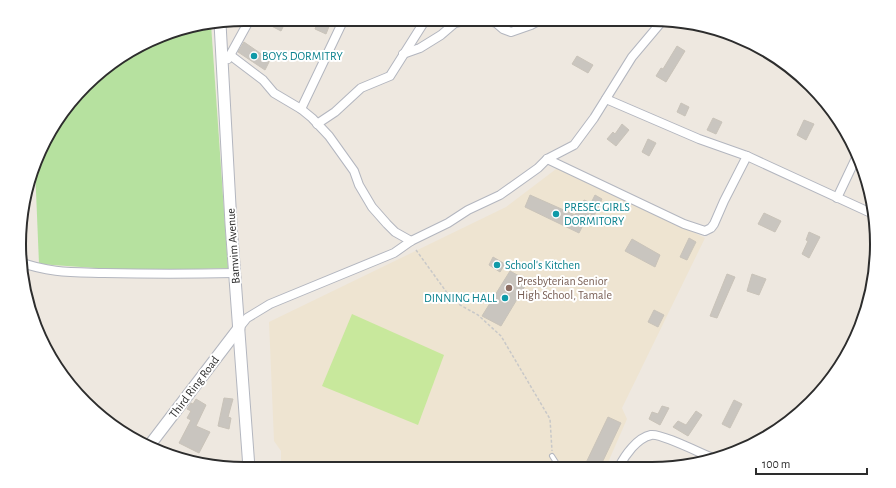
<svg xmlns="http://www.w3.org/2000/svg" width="896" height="488" viewBox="0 0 896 488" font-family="'Alegreya Sans',sans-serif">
<rect width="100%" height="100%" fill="#eee8e0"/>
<!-- education -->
<polygon fill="#eee4d1" points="560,166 705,238 622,408 627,419 606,467 281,468 281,451 274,441 269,322 506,207"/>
<!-- green -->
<polygon fill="#b6e19f" points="211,24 228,268 137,271 39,264 35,167 57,119 107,66 171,31"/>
<!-- pitch -->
<polygon fill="#c8e89c" points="352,314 444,355 418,425 322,386"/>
<!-- building -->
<g fill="#c9c5bf" stroke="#c9c3b9">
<polygon points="258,19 287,19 281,31"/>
<polygon points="319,19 332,19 326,34 315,29"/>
<polygon points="244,42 270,60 265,70 238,52"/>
<polygon points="677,46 685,51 666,82 656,76 661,68 663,69"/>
<polygon points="577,56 593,65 588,73 572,64"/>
<polygon points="681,103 689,107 685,116 677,112"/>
<polygon points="713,118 722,122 716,134 707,130"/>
<polygon points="804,120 814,124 806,140 797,135"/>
<polygon points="622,124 629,130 616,146 607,139 613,132 615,134"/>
<polygon points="648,139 656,143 649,156 642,152"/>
<polygon points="530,195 575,215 576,213 578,214 584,200 591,203 595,195 602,199 594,216 589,213 579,233 525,207"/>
<polygon points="764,213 781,221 775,232 758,224"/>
<polygon points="809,232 820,237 809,258 802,254 808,241 806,240"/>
<polygon points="689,238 696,242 687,260 680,257"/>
<polygon points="632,239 660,255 655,267 625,251"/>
<polygon points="493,257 505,264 500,272 489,265"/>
<polygon points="510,271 528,281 501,326 482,316"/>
<polygon points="727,274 735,277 717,318 710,316"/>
<polygon points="752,274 766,279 759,295 747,291"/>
<polygon points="654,310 664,315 658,327 648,322"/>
<polygon points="224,398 233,399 228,417 231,418 229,429 218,426"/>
<polygon points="196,399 206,405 196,426 210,432 199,453 179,443 191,420 187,418 191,411 187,409 191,403 193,404"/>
<polygon points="734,400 742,404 730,428 722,424"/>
<polygon points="662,406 669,408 660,425 649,419 652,412 658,414"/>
<polygon points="696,411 702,415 688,436 673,427 678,421 686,425"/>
<polygon points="608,417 621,423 600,467 584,467"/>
</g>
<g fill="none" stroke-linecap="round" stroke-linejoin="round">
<defs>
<polyline id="lane" points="552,456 559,467"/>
<g id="street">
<polyline points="482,19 496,23 503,29 511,32 531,25 542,19"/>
<polyline points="403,54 420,48 441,35 455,23 474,19"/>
<polyline points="230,55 263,80 274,93 301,109 312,118 329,136 354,171 359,185 372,207 387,224 395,232 411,241"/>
<polyline points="228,59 250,19"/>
<polyline points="606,99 699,139 747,156 871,213"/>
<polyline points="301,109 344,19"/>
<polyline points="317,124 335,112 361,88 390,76 426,19"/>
<polyline points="547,159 684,224 705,231 711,228 714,224 724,201 747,156"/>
<polyline points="837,198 856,158"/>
<path d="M 20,262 C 49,273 73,272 104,273 C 148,274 191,274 235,273"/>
<polyline points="239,328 247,318 270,304 394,253 411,241 448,223 468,210 500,195 538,168 547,159 574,145 594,118 632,57 664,19"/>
<path d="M 619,467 C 625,455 637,438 651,435 C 661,433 704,455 715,459"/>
</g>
<g id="secondary">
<polyline points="220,23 231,224 249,468"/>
<polyline points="149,446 239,328"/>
</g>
</defs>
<!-- lane casing -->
<use href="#lane" stroke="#b3b6bf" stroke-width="6"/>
<!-- street casing -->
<use href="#street" stroke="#b3b6bf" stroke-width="10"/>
<!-- secondary casing -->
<use href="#secondary" stroke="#b3b6bf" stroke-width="13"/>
<!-- path -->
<polyline stroke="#c8c8c8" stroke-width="1.5" stroke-dasharray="3 2" stroke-linecap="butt" points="416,250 453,301 478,315 501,336 550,419 552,451"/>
<!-- lane -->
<use href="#lane" stroke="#fff" stroke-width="4"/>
<!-- street -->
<use href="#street" stroke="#fff" stroke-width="8"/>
<!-- secondary -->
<use href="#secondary" stroke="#fff" stroke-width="11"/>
</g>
<!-- markers -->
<g fill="#0f9aa8" stroke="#fff" stroke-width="1.5">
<circle cx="254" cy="56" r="4"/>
<circle cx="556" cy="214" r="4"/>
<circle cx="497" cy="265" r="4"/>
<circle cx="505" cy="298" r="4"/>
</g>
<circle fill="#8d6e63" stroke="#fff" stroke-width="1.5" cx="509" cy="288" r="4"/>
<g text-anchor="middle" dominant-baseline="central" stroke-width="4" stroke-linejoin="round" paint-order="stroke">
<!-- culture labels -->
<g font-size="12" fill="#0d838f" stroke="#fff" text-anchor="start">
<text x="262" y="56">BOYS DORMITRY</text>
<text x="564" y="207">PRESEC GIRLS<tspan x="564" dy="14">DORMITORY</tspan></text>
<text x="505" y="265">School's Kitchen</text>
<text x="497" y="298" text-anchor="end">DINNING HALL</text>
</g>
<!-- street labels -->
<g font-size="12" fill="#2d2d2d" stroke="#fff">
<text transform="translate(233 246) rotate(-94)">Bamvim Avenue</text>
<text transform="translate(194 387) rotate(-53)">Third Ring Road</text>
</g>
<!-- education labels -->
<g font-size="12" fill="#785e54" stroke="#fff" text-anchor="start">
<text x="517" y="281">Presbyterian Senior<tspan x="517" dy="14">High School, Tamale</tspan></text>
</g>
</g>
<!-- crop -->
<path d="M0 0H896V488H0ZM244 26H652A218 218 0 0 1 870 244V244A218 218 0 0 1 652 462H244A218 218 0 0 1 26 244V244A218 218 0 0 1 244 26Z" fill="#fff" fill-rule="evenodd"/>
<path fill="none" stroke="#2d2d2d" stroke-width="2" d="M244 26H652A218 218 0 0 1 870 244V244A218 218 0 0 1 652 462H244A218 218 0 0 1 26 244V244A218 218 0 0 1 244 26Z"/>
<!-- scale -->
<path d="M756 468v6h111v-6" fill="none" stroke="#2d2d2d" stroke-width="2"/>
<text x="762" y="468" font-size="12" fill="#2d2d2d" stroke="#ffffff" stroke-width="3" paint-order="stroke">100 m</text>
</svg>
